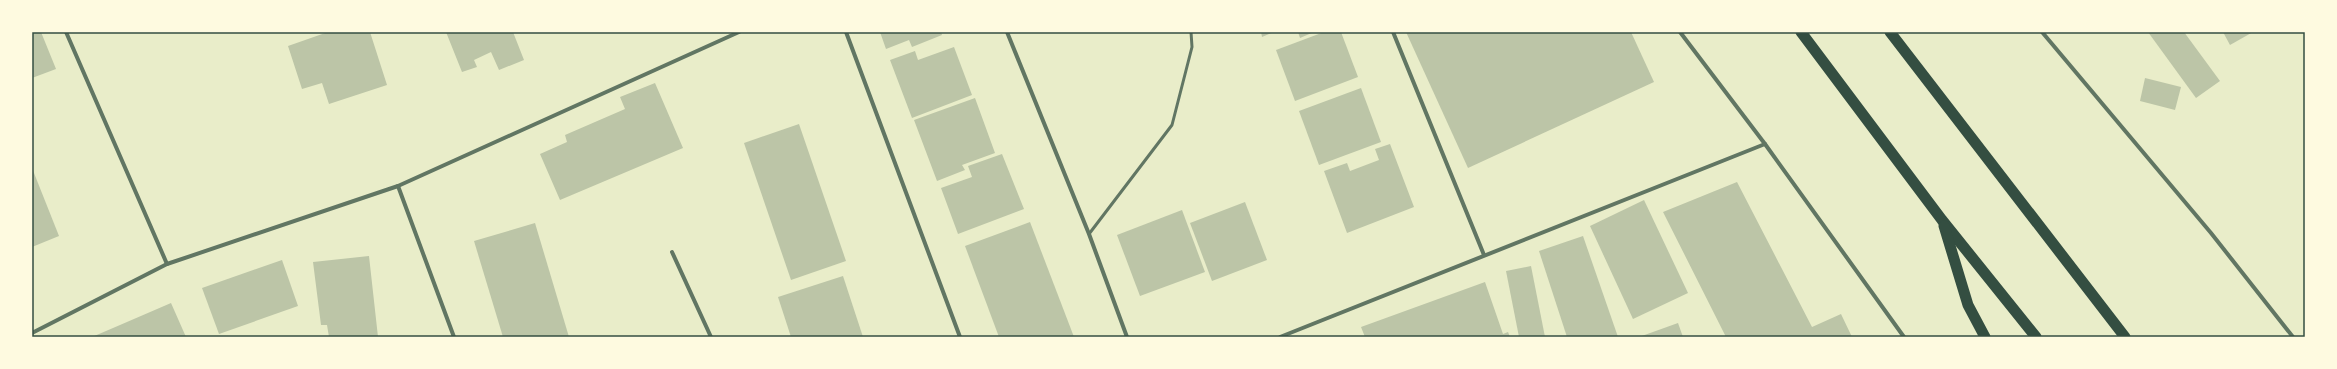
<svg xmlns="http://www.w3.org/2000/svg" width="2337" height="369" viewBox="0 0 2337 369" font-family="'PT Sans Narrow',sans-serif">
<rect width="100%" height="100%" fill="#e9edc9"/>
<!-- building -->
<g fill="#bcc5a7">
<polygon points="41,32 56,69 32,78 32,33"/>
<polygon points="328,32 370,32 387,85 329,104 322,83 302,89 288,46"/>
<polygon points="446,32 513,32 524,60 499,70 491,52 474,60 477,67 462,72"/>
<polygon points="880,32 941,32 942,35 912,47 909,40 886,49"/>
<polygon points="1261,32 1274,32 1262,37"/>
<polygon points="1298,32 1314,32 1300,38"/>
<polygon points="1324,32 1341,32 1358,77 1295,101 1276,50"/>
<polygon points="1406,32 1631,32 1654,82 1468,168"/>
<polygon points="2148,32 2184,32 2220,81 2196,98"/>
<polygon points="2223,32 2253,32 2230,45"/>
<polygon points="954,47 972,95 912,118 890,60 915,51 918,60"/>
<polygon points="2145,78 2181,87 2175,110 2140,101"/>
<polygon points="655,83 683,148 560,200 540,154 567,142 565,135 625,109 620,97"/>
<polygon points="1361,88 1381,142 1319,165 1299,111"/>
<polygon points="975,98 995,153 962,165 965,170 937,181 914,120"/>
<polygon points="799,124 846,261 791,280 744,143"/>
<polygon points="1390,144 1414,207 1347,233 1324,171 1347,163 1350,171 1379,160 1375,149"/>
<polygon points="1002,154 1024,209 958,234 941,188 972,177 968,166"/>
<polygon points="32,168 59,236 32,247"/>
<polygon points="1737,182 1812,327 1841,314 1852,337 1726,337 1663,212"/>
<polygon points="1644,200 1688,293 1633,319 1590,226"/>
<polygon points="1245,202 1267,260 1212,281 1190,223"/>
<polygon points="1182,210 1205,272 1140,296 1117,235"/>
<polygon points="1030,222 1074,337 999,337 965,246"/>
<polygon points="535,223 569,337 503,337 474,241"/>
<polygon points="1583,236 1618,337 1567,337 1539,251"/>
<polygon points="369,256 378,337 329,337 327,325 321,325 313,262"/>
<polygon points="282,260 298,306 219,334 202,288"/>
<polygon points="1531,266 1545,337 1519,337 1506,271"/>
<polygon points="843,276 863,337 791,337 778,297"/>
<polygon points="1485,282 1503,334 1508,332 1510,337 1365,337 1361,327"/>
<polygon points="171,303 186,337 92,337 120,325"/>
<polygon points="1678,323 1683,337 1639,337"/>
</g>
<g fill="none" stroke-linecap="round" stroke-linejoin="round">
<!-- service -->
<polyline stroke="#617663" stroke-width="3" points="1089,234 1172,125 1192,47 1191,32"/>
<!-- minor -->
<g stroke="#617663" stroke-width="4">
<polyline points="66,32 167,264"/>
<polyline points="846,32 960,337"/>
<polyline points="1007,32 1089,234 1127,337"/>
<polyline points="1393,32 1484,255"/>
<polyline points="1680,32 1765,144 1904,337"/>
<polyline points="2042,32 2211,233 2293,337"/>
<polyline points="398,186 454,337"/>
<polyline points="672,252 711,337"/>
<polyline points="32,333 167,264 398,186 739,32"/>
<polyline points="1280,337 1765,144"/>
</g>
<!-- trunk -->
<g stroke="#344e41" stroke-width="11">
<polyline points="1801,32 1942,220 2036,337"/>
<polyline points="1890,32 2125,337"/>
<polyline points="1944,226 1968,305 1985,337"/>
</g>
</g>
<!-- border -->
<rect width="2337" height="369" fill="none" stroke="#fefae0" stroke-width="66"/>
<rect x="33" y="33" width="2271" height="303" fill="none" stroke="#344e41" stroke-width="1.5"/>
</svg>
